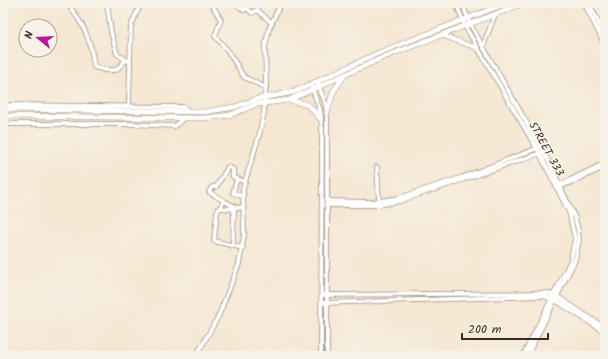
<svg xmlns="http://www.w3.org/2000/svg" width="608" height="359" viewBox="0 0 608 359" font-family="Kalam,sans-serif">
<rect width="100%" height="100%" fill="#f7f3e8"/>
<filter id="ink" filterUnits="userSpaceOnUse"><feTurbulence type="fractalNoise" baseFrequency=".025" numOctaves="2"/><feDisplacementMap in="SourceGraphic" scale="8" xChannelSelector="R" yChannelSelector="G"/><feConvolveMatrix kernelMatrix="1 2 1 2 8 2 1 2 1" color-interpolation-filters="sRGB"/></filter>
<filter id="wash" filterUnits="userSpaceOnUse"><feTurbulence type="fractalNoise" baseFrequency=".012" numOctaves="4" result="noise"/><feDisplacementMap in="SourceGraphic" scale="16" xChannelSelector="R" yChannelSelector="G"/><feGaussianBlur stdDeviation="0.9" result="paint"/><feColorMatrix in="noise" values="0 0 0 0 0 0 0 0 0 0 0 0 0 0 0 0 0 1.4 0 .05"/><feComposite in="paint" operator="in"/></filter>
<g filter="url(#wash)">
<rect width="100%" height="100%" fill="#f5e7d2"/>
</g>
<g filter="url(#ink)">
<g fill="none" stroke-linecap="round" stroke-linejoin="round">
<defs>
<g id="minor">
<path d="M 67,3 C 84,25 91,39 94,67 L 105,70 L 116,70 L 126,60"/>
<polyline points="107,3 111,32 117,54 128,61"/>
<polyline points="211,3 221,20 215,36 228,51 244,77 266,88"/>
<polyline points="456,3 465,26 540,154 569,212 575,239 570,262 523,356"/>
<polyline points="462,3 470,24 548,160 575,218 578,230 579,240 575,260 527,356"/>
<polyline points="584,3 605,45"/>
<polyline points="589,3 605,36"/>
<polyline points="238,6 244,10 247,8 252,13 257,10 272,23"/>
<polyline points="441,35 477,48"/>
<polyline points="483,47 495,14"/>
<polyline points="318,84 325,102 327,113 327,356"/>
<polyline points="312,88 320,110 322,129 321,356"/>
<polyline points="3,105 183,107 189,111"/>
<polyline points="129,105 131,26 141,3"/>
<polyline points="3,124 130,124 175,126 185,117"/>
<polyline points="377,167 379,201"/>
<polyline points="237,179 233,193 242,196"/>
<polyline points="561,187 562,184 605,163"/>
<polyline points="558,188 605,167"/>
<polyline points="224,201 209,192 212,187 216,187 228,167 233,169 233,177 245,182"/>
<polyline points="326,201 372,202 399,198 463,177 538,148"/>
<polyline points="326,205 379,205 400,201 541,153"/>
<polyline points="219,208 234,209"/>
<polyline points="233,246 234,206"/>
<polyline points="243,248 214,241 217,212 224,201 237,208 243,207"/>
<polyline points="322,295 548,293 558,297 605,328"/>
<polyline points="322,303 543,296 555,300 605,332"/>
<polyline points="196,356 218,317 239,264 244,235 243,188 259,136 264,112 266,81 265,47 269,29 281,3"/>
</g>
<g id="major">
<polyline points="290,100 308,105 321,119"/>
<polyline points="3,109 204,112 235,107 257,99 294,92 381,52 507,3"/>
<polyline points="327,113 333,92 344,76"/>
<polyline points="3,116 204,118 230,115 257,104 289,100 384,57 524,3"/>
</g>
</defs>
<!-- minor casing -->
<use href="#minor" stroke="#988878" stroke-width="5.5"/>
<!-- major casing -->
<use href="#major" stroke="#988878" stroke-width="6"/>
<!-- minor -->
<use href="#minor" stroke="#fff" stroke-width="4"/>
<!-- major -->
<use href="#major" stroke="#fff" stroke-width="5"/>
</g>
</g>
<g text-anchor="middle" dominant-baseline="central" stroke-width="3" stroke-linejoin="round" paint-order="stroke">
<!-- street labels -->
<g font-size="11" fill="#3b2a1e" stroke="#f7f3e8">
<text transform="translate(546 149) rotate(61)">STREET 333</text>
</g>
</g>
<!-- margin -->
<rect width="608" height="359" fill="none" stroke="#f7f3e8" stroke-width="16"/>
<!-- north arrow -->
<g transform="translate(38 38) rotate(288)"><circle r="19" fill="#f7f3e8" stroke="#aca397"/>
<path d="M0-3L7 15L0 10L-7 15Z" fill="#b5179e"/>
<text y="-6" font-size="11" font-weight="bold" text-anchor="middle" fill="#3b2a1e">N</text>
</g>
<!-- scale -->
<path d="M462 333v6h86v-6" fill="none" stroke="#3b2a1e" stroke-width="2"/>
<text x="468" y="333" font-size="12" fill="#3b2a1e" stroke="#f7f3e8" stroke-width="3" paint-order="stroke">200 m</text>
</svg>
